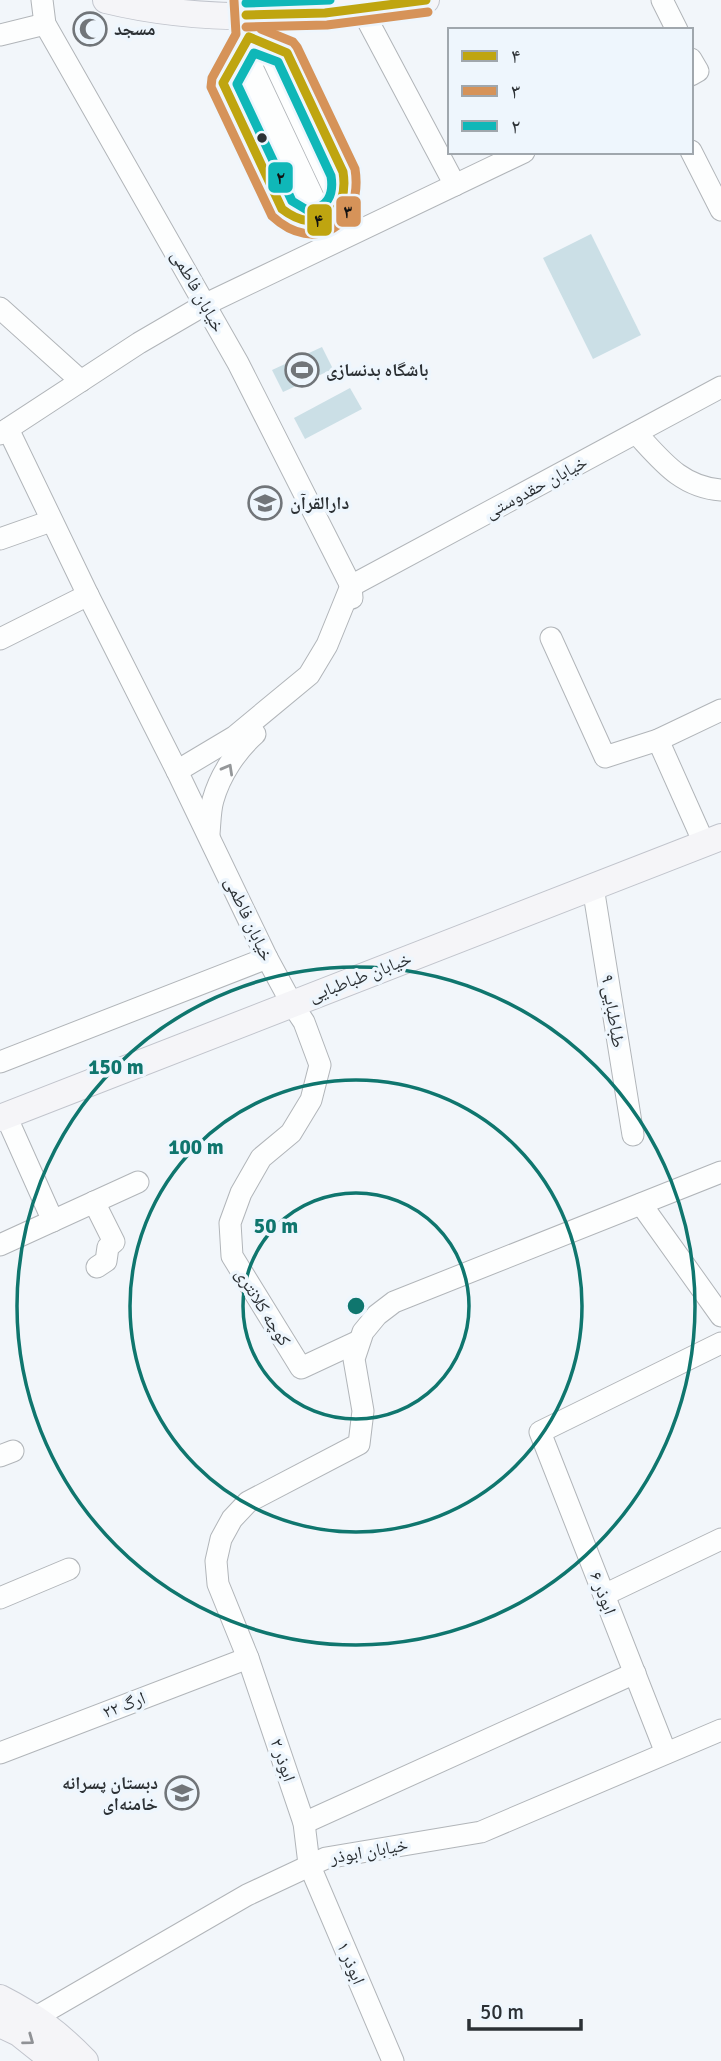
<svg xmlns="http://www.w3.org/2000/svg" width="721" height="2061" viewBox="0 0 721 2061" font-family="Signika,'Noto Naskh Arabic',sans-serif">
<rect width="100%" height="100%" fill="#f2f6fa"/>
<!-- building -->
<g fill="#cbdfe6">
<polygon points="591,234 641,335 593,359 543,258"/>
<polygon points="322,347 333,369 283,392 272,370"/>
<polygon points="350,388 362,409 305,439 294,418"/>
</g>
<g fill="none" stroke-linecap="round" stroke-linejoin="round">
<defs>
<g id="minor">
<polyline points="42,0 45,24 238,363 351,586 352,598"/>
<polyline points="662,0 677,30"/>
<polyline points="362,10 455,185"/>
<polyline points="247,28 253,69 324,220"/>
<polyline points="0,35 45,24"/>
<polyline points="255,43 273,60 341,205"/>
<polyline points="246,45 239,76 308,223"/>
<polyline points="691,59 698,71 691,75"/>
<path d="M 223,83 L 282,209 C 308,237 348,217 345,180 L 287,53 L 249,37"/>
<polyline points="691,151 721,210"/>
<polyline points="0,308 81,381"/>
<polyline points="8,429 88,595 177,771"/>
<path d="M 636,433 C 662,461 681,487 721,490"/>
<polyline points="0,434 139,343 206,304 524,152"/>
<polyline points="0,539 51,521"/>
<polyline points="351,586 327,645 309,675 234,737 177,771 267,958 292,1004 304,1022 320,1065 311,1100 291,1133 261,1158 241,1193 230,1223 232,1256 301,1368 359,1341"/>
<polyline points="351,586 721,387"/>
<polyline points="551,638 605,757 658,740 721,710"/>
<polyline points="0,639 88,595"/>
<polyline points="658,740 704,843"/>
<path d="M 209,834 C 210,823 210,810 213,800 C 220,775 236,751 255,734"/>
<polyline points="593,887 633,1135"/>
<polyline points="0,1062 267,958"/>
<polyline points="6,1116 53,1221"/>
<polyline points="94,1202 114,1242 108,1247 106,1261 97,1267"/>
<polyline points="641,1204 721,1316"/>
<polyline points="0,1245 138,1182"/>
<polyline points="0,1456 13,1451"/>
<polyline points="604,1595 721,1539"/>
<polyline points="0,1598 69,1569"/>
<polyline points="0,1753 248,1658"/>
<polyline points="666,1753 540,1432 721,1343"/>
<polyline points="304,1823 635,1673"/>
<polyline points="36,2017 247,1895 326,1858 481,1832 721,1730"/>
<polyline points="393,2061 309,1864 304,1823 248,1658 218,1584 216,1561 221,1539 232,1519 248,1502 359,1444 363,1411 354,1359 363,1332 377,1315 394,1302 721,1172"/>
</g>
<g id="major">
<path d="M 106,0 C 208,25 324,18 426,0"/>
<polyline points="0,1118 721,837"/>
<path d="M 0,1998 C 35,2016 58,2033 85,2061"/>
<polyline points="0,2024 19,2033 54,2061"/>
</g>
</defs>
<!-- minor casing -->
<use href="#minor" stroke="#b1b5b9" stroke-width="23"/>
<!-- major casing -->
<use href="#major" stroke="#c1c4cc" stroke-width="28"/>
<!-- minor -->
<use href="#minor" stroke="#fdfefe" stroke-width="21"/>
<!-- major -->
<use href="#major" stroke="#f5f5f8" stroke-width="26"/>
<defs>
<g id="bus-1">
<polyline points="246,15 325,13 426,0"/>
<path d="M 249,37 L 287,53 L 343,172 C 350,215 317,236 282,209 L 223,83 Z"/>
</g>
<g id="bus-2">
<path d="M 234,1 L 236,34 L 212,78 L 211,87 L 272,216 C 315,256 364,225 355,169 L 297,47 L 293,42 L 261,29"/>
<polyline points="246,27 327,25 428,12"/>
</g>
<g id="bus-3">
<polyline points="246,3 330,0"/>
<path d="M 254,53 L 278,62 L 331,176 C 334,194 328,209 307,210 L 292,201 L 237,84 Z"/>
</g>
</defs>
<!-- bus-1 casing -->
<use href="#bus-1" stroke="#eef6fd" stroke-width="14"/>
<!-- bus-2 casing -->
<use href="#bus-2" stroke="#eef6fd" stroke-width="14"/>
<!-- bus-3 casing -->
<use href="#bus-3" stroke="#eef6fd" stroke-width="14"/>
<!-- bus-1 -->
<use href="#bus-1" stroke="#bfa510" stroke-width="9"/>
<!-- bus-2 -->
<use href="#bus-2" stroke="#d69359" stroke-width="9"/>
<!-- bus-3 -->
<use href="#bus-3" stroke="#0fb7b8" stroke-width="9"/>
</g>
<!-- one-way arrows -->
<defs><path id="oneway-chevron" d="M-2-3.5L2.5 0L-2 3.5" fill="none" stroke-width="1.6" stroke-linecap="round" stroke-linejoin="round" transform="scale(1.75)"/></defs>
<use stroke="#949799" href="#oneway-chevron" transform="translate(228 769) rotate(-61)"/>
<use stroke="#909296" href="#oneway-chevron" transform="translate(29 2040) rotate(36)"/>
<!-- distance rings -->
<g fill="none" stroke="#0f766e" stroke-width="3.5">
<circle cx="356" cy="1306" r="113"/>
<circle cx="356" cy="1306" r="226"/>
<circle cx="356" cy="1306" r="339"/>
</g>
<!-- icons -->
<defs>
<symbol id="mosque-ring" viewBox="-11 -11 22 22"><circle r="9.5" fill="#eef6fd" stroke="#717579" stroke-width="1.5"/><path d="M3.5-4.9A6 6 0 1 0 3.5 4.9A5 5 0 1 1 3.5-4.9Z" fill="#717579"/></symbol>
<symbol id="stadium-ring" viewBox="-11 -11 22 22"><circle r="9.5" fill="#eef6fd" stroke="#717579" stroke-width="1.5"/><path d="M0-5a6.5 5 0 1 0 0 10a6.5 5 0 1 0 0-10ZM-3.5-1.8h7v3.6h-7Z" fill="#717579"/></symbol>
<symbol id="school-ring" viewBox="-11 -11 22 22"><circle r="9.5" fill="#eef6fd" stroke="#717579" stroke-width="1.5"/><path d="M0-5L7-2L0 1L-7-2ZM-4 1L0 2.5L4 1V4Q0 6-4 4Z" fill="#717579"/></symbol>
</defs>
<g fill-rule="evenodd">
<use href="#mosque-ring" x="71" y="10" width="38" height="38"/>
<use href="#stadium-ring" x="283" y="351" width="38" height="38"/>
<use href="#school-ring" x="246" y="484" width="38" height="38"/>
<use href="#school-ring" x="163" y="1774" width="38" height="38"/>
</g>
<!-- markers -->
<circle fill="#2b3034" stroke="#eef6fd" stroke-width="2.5" cx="262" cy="138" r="6"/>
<g text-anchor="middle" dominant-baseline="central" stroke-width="7" stroke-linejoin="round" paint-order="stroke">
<!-- poi labels -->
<g font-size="18" font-weight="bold" fill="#2b3034" stroke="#eef6fd" text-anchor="start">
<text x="114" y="29">مسجد</text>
<text x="326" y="370">باشگاه بدنسازی</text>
<text x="290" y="503">دارالقرآن</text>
<text x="158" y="1783" text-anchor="end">دبستان پسرانه<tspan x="158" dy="21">خامنه‌ای</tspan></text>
</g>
<!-- street labels -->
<g font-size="18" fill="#2b3034" stroke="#eef6fd">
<text transform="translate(198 291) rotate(61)">خیابان فاطمی</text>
<text transform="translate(536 487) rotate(-28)">خیابان حقدوستی</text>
<text transform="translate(249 919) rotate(65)">خیابان فاطمی</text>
<text transform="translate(360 977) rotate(-21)">خیابان طباطبایی</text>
<text transform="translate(613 1011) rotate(81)">طباطبایی ۹</text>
<text transform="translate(263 1307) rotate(58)">کوچه کلانتری</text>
<text transform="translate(603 1593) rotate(69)">ابوذر ۶</text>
<text transform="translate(124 1705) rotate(-21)">ارگ ۲۲</text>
<text transform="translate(283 1760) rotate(71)">ابوذر ۲</text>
<text transform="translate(369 1851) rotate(-10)">خیابان ابوذر</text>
<text transform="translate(351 1963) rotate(67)">ابوذر ۱</text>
</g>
</g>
<circle cx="356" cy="1306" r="10" fill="#0f766e" stroke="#eef6fd" stroke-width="3.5"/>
<g font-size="21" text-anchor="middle" font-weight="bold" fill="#0f766e" stroke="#eef6fd" stroke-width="7" stroke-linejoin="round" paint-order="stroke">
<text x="116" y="1074">150 m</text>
<text x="196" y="1154">100 m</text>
<text x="276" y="1233">50 m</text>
</g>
<g stroke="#eef6fd" stroke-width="2.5">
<rect x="267" y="161" width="27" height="33" rx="7" fill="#0fb7b8"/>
<rect x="335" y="195" width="27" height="33" rx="7" fill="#d69359"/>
<rect x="306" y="203" width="27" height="34" rx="7" fill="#bfa510"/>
</g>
<g font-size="19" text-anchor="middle" font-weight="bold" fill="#111">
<text x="281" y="184">۲</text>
<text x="348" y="218">۳</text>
<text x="319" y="227">۴</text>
</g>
<!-- legend -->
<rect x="448" y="28" width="245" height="126" fill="#eef6fd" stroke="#a0a7ad" stroke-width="2"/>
<rect x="462" y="51" width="35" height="10" fill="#bfa510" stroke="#a0a7ad" stroke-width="2"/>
<text x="511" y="63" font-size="21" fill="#2b3034">۴</text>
<rect x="462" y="86" width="35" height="10" fill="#d69359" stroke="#a0a7ad" stroke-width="2"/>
<text x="511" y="98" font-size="21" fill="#2b3034">۳</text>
<rect x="462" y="121" width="35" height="10" fill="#0fb7b8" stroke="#a0a7ad" stroke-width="2"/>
<text x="511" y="133" font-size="21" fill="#2b3034">۲</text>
<!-- scale -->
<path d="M469 2019v10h112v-10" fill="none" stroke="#2b3034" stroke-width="3.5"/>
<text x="480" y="2019" font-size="21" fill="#2b3034" stroke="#eef6fd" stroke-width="5" paint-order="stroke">50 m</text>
</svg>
